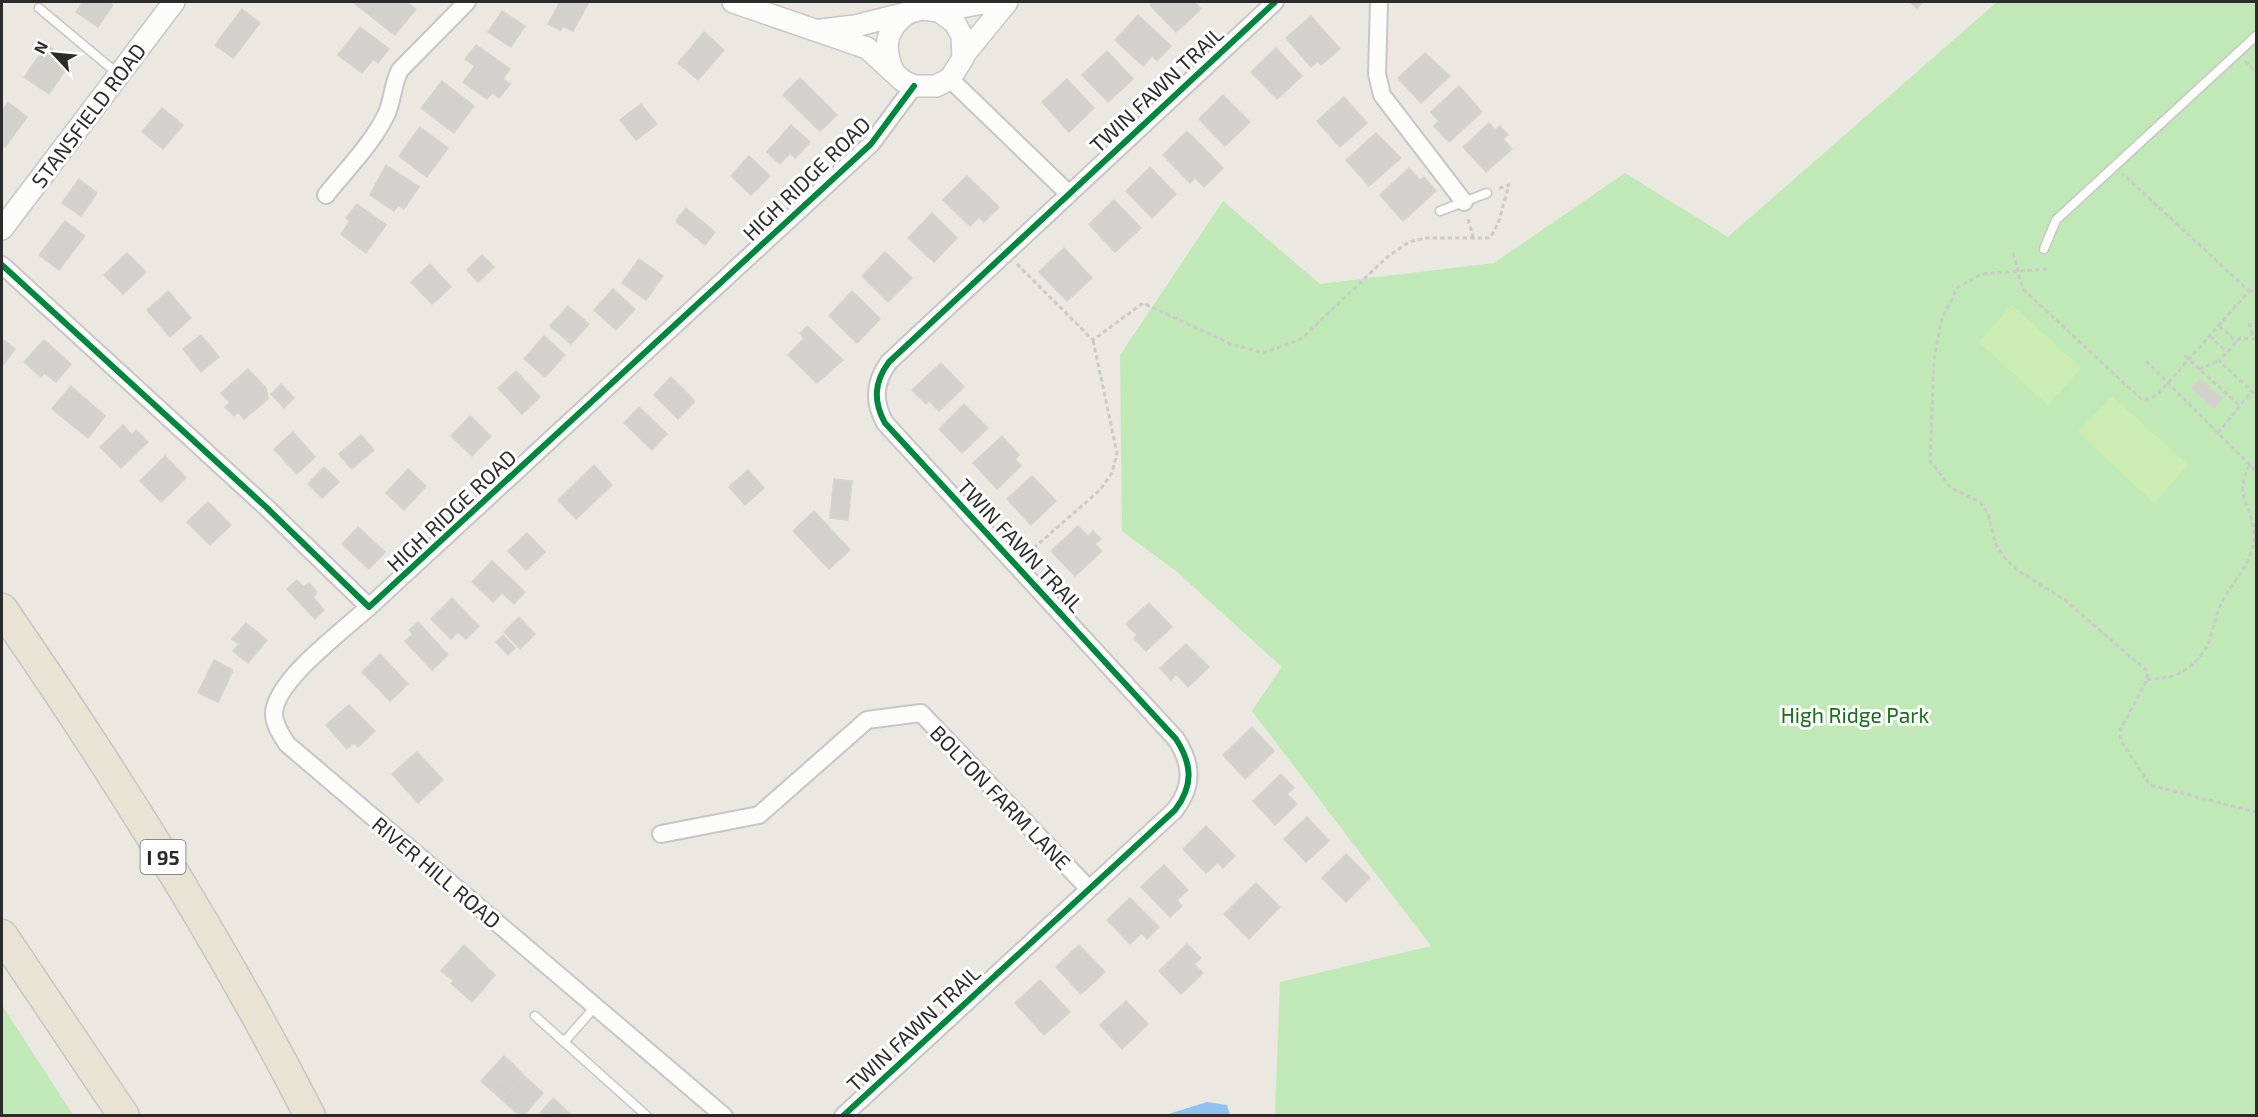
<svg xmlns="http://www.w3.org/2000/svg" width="2258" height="1117" viewBox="0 0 2258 1117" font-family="'Exo 2',sans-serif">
<rect width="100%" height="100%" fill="#eae8e1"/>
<!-- green -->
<g fill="#c0e9b7">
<polygon points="1997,2 2256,2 2256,1115 1275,1115 1280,982 1431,946 1252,711 1282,667 1176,571 1122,531 1120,355 1223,201 1320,284 1494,263 1625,173 1728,237"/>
<polygon points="2,1005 73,1115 2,1115"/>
</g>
<!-- pitch -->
<g fill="#cbedb4">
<polygon points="2012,305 2081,368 2048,405 1979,342"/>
<polygon points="2112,396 2188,465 2154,503 2078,432"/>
</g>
<!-- water -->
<polygon fill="#8fc1f1" points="1207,1102 1227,1105 1230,1115 1165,1115"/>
<!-- building -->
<g fill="#d3d1cc" stroke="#d5d3cd" stroke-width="1.5">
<polygon points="83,2 108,2 113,5 98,27 76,12"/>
<polygon points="357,2 406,2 416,9 395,35 355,4"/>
<polygon points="560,2 589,2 573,31 563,26 560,30 548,24"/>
<polygon points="1153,2 1194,2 1201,9 1176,32 1150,5"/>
<polygon points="1910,2 1923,2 1917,8"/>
<polygon points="242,9 260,23 233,58 215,45"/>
<polygon points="502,11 525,26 511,47 488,32"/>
<polygon points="1138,15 1171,46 1157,61 1152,56 1143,66 1115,40"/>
<polygon points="1311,16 1340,49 1321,65 1318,61 1311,67 1286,38"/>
<polygon points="360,27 389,49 378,63 373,59 362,73 338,55"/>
<polygon points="704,32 724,50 698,80 678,63"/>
<polygon points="47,45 71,62 49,94 24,77"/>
<polygon points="476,45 510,69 503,79 510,84 499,98 492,93 487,99 463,82 475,66 465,59"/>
<polygon points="1276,48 1302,76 1277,99 1251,72"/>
<polygon points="1107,51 1133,79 1108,102 1082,75"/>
<polygon points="1425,53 1450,76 1421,103 1398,78"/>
<polygon points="800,78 837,115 820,131 783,95"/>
<polygon points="1067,79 1094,108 1069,132 1042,102"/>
<polygon points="442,81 474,106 454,133 421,108"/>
<polygon points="1459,86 1482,112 1449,142 1434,126 1439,121 1431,112"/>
<polygon points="1223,95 1250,122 1225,146 1199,119"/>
<polygon points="1344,97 1367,123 1340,147 1317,121"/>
<polygon points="8,102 27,117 5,147 2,144 2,111"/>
<polygon points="641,104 657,124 636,140 620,120"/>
<polygon points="162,108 183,125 163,149 142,132"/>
<polygon points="1489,123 1495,130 1500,126 1508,135 1503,139 1512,149 1486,172 1463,147"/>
<polygon points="791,125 810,142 795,158 790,153 780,164 767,152"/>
<polygon points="420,127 448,148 427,177 399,156"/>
<polygon points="1187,131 1223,168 1204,187 1195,178 1190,183 1163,155"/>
<polygon points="1376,133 1401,158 1369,186 1346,160"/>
<polygon points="749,156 770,176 751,195 731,176"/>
<polygon points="386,165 419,187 404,209 398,205 394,211 370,195"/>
<polygon points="1150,167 1176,194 1152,218 1126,191"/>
<polygon points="1409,168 1420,180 1424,177 1436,191 1403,221 1380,195"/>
<polygon points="967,176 999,207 984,222 979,217 970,226 943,200"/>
<polygon points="79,179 97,193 81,216 62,203"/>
<polygon points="1114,200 1141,228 1115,252 1089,224"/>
<polygon points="357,204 386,225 366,253 341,234 350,221 346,218"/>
<polygon points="686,208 715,232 705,245 676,221"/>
<polygon points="932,213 957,238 934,262 908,238"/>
<polygon points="65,221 85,236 59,270 39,255"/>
<polygon points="1064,248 1092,278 1067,301 1039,272"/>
<polygon points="885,252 912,278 888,302 862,276"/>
<polygon points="127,253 146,272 123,294 104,275"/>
<polygon points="482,255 494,267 478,282 467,270"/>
<polygon points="639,259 663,276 646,300 622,283"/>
<polygon points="430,264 451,287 432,304 411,282"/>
<polygon points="613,289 635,309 616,330 594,310"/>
<polygon points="168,291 191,318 170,337 147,310"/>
<polygon points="852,291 880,319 857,343 829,316"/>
<polygon points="568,306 589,324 571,344 550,326"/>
<polygon points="807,326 843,360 817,383 788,355 804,338 800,333"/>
<polygon points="201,335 219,357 201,372 183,349"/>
<polygon points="544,336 565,355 545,377 524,359"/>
<polygon points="2,339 15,349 2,366"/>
<polygon points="44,340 71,364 56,382 44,373 41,377 24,362"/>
<polygon points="941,363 964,387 939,411 929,401 926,404 912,390"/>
<polygon points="248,369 266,388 268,399 244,419 238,412 234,416 225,407 230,403 221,393"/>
<polygon points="516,371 540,397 522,414 498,388"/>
<polygon points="671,377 695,401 678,419 654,395"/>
<polygon points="2200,379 2222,398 2214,408 2192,388"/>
<polygon points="281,384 294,398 284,408 271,394"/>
<polygon points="71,386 105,416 88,438 52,409"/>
<polygon points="964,404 988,428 962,453 939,429"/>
<polygon points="639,407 667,434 652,450 624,423"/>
<polygon points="470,416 491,436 472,456 451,436"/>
<polygon points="123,425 132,435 136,430 148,442 121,468 100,447"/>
<polygon points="293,432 315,457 297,474 274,449"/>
<polygon points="361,435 374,450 352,469 339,454"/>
<polygon points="1002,436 1019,455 1015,459 1021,466 997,489 973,463"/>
<polygon points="165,456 186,478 161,502 140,481"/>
<polygon points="594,465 612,485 576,519 558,500"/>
<polygon points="324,467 339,482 322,498 308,484"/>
<polygon points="408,469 426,486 404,510 386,493"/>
<polygon points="748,470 764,488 745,505 729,487"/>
<polygon points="1032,476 1056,501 1031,525 1007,499"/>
<polygon points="834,479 852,481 848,520 830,518"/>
<polygon points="208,502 231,525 210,545 187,522"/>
<polygon points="814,511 850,550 829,569 793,531"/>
<polygon points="1078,526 1088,536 1093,531 1101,539 1095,544 1102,551 1075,576 1051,551"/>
<polygon points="358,527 385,552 369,569 342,544"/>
<polygon points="527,533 545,552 526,570 508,551"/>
<polygon points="492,561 525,592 514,604 502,593 493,602 472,582"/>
<polygon points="297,580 303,587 309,583 317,592 313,597 324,610 315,619 287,589"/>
<polygon points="452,598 479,626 466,639 458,632 451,639 431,619"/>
<polygon points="1149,603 1172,627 1146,651 1134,638 1137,635 1126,624"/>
<polygon points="519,617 535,634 520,649 504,632"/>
<polygon points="418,622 448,655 432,670 405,641 413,634 409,630"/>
<polygon points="246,623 267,640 248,663 233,651 239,644 232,639"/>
<polygon points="503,635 515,648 508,655 496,642"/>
<polygon points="1186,644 1209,667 1188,687 1176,674 1171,680 1160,668"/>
<polygon points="380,654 408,684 390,701 362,672"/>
<polygon points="214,660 233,670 218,702 198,693"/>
<polygon points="349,705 375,731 358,747 354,743 347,749 326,725"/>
<polygon points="1252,727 1274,751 1245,779 1223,755"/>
<polygon points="417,752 443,780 418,803 392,774"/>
<polygon points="1281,774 1294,788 1287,794 1297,804 1275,825 1253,801"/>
<polygon points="1307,817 1329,841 1306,862 1284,839"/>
<polygon points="1206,826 1235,856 1223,868 1218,862 1206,873 1183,849"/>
<polygon points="1346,854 1370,878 1346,902 1322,878"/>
<polygon points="1164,865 1188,890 1177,900 1182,906 1170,917 1141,887"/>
<polygon points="1256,883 1280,907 1249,939 1224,914"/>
<polygon points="1130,898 1159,927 1147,939 1142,933 1130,944 1107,920"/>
<polygon points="1187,944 1201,958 1194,964 1203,973 1181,994 1159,971"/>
<polygon points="464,945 495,975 472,1002 451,983 454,981 441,971"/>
<polygon points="1079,945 1105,972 1081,994 1056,967"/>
<polygon points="1040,980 1070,1012 1044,1035 1015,1003"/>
<polygon points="1126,1001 1148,1024 1122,1049 1100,1025"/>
<polygon points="504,1056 514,1065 491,1090 481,1081"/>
<polygon points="514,1065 523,1075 501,1099 491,1090"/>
<polygon points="523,1075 533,1084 511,1108 501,1099"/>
<polygon points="533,1084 543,1093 523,1116 520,1116 511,1108"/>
<polygon points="553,1098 563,1107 556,1116 538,1116"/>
<polygon points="563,1107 572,1116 556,1116"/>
</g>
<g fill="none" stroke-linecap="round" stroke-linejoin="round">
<defs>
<g id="service">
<polyline points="39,8 118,74"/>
<polyline points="1440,211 1487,193"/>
<polyline points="2044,249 2056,220 2256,36"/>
<polyline points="535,1016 647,1116"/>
<polyline points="564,1042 594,1008"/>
</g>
<g id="minor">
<polyline points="1379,2 1377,74 1382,95 1464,202"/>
<polyline points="950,79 1068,193"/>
<path d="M 326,195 C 346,170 372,144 386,115 C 393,101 392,85 400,70 L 467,2"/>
<polyline points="2,265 267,508 369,607 871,144 914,86"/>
<path d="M 369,607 C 344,630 274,681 274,714 C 274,725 282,736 287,744 L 724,1116"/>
<polyline points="661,834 759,815 867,720 921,713 1088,888"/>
<path d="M 843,1116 L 1175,810 C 1194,785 1192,764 1176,739 L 885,423 C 873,401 874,382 889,362 L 1275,2"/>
</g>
<g id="tertiary">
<polyline points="733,2 867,48 903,81 914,86 936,86 950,79 963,58 962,36 955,23 939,11 922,9 855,26 821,30"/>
<polyline points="939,11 989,2"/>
<polyline points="963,56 1007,2"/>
<path d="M 893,71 C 883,47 885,29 908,13"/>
<polyline points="2,229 174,2"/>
</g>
<g id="motorway">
<path d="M 2,609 C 114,771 220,940 310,1116"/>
<polyline points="2,935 124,1116"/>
</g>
</defs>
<!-- service casing -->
<use href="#service" stroke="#c7c6c7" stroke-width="11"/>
<!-- minor casing -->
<use href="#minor" stroke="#c7c6c7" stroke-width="20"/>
<!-- tertiary casing -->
<use href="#tertiary" stroke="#c7c6c7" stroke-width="24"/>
<!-- motorway casing -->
<use href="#motorway" stroke="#c5c5c2" stroke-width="33"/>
<!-- path -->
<g stroke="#cacac9" stroke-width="3" stroke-dasharray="4.5 3" stroke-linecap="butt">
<polyline points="2245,61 2256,72"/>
<polyline points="1468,219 1473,237"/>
<polyline points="2013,253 2023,289 2141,399 2150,399 2159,393 2249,291 2123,174"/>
<polyline points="1017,264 1093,340 1143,303 1231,344 1263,353 1301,339 1386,258 1409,242 1426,238 1490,238 1498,224 1509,185 1497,189"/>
<polyline points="2047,269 1982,274 1958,287 1942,318 1934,359 1930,461 1951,488 1980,502 1988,514 1996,545 2004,557 2017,570 2065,600 2147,671 2147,680 2120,730 2121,741 2150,785 2256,812"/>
<polyline points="2249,291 2256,291"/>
<polyline points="2249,323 2254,339"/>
<polyline points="2219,326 2237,342"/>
<polyline points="2210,336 2227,352"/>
<polyline points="2256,339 2240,338 2219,361 2256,395"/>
<polyline points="2185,356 2240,406"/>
<polyline points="2146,361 2256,471"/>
<polyline points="2199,369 2219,361"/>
<polyline points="2218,433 2252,391"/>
<polyline points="1028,553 1100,490 1112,473 1117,453 1093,340"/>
<path d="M 2147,680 C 2158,678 2172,678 2182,672 C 2191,667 2203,655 2207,646 C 2213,634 2214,619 2220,606 C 2230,583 2253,564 2254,538 C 2255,505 2231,498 2250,465"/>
</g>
<!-- service -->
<use href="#service" stroke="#fcfcfa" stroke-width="8"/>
<!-- minor -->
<use href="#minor" stroke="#fcfcfa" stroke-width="16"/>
<!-- tertiary -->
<use href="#tertiary" stroke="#fcfcfa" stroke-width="21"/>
<!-- motorway -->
<use href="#motorway" stroke="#e9e3d4" stroke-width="30"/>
<defs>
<g id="cycleway">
<polyline points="2,265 267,508 369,607 871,144 914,86"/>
<path d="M 843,1116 L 1175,810 C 1194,785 1192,764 1176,739 L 885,423 C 873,401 874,382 889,362 L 1275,2"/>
</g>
</defs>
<!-- cycleway casing -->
<use href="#cycleway" stroke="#fff" stroke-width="10"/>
<!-- cycleway -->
<use href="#cycleway" stroke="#00873e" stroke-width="6"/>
</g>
<g text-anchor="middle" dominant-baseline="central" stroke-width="6" stroke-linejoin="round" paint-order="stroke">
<!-- shield labels -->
<rect fill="#fff" stroke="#6b6b6b" stroke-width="1.5" x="140.5" y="840" width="45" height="34" rx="4.5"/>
<g font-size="20" font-weight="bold" fill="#2b2b2b">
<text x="163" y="857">I 95</text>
</g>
<!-- street labels -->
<g font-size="21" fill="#2b2b2b" stroke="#fff">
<text transform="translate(1156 89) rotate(-43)">TWIN FAWN TRAIL</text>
<text transform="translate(88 115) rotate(-53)">STANSFIELD ROAD</text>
<text transform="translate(806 178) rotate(-44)">HIGH RIDGE ROAD</text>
<text transform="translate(451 510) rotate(-43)">HIGH RIDGE ROAD</text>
<text transform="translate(1021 545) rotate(47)">TWIN FAWN TRAIL</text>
<text transform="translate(1001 797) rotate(46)">BOLTON FARM LANE</text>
<text transform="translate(437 872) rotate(40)">RIVER HILL ROAD</text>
<text transform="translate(913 1028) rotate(-43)">TWIN FAWN TRAIL</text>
</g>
<!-- park labels -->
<g font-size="21" fill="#156f17" stroke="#fff">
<text x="1855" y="714">High Ridge Park</text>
</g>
</g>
<!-- border -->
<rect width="2258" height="1117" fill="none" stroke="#2b2b2b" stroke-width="6"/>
<!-- north arrow -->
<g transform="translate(54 54) rotate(296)" stroke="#ffffff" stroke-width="4.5" paint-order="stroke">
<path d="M0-4.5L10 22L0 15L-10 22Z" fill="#2b2b2b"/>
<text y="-9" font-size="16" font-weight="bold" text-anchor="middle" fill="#2b2b2b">N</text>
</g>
</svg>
